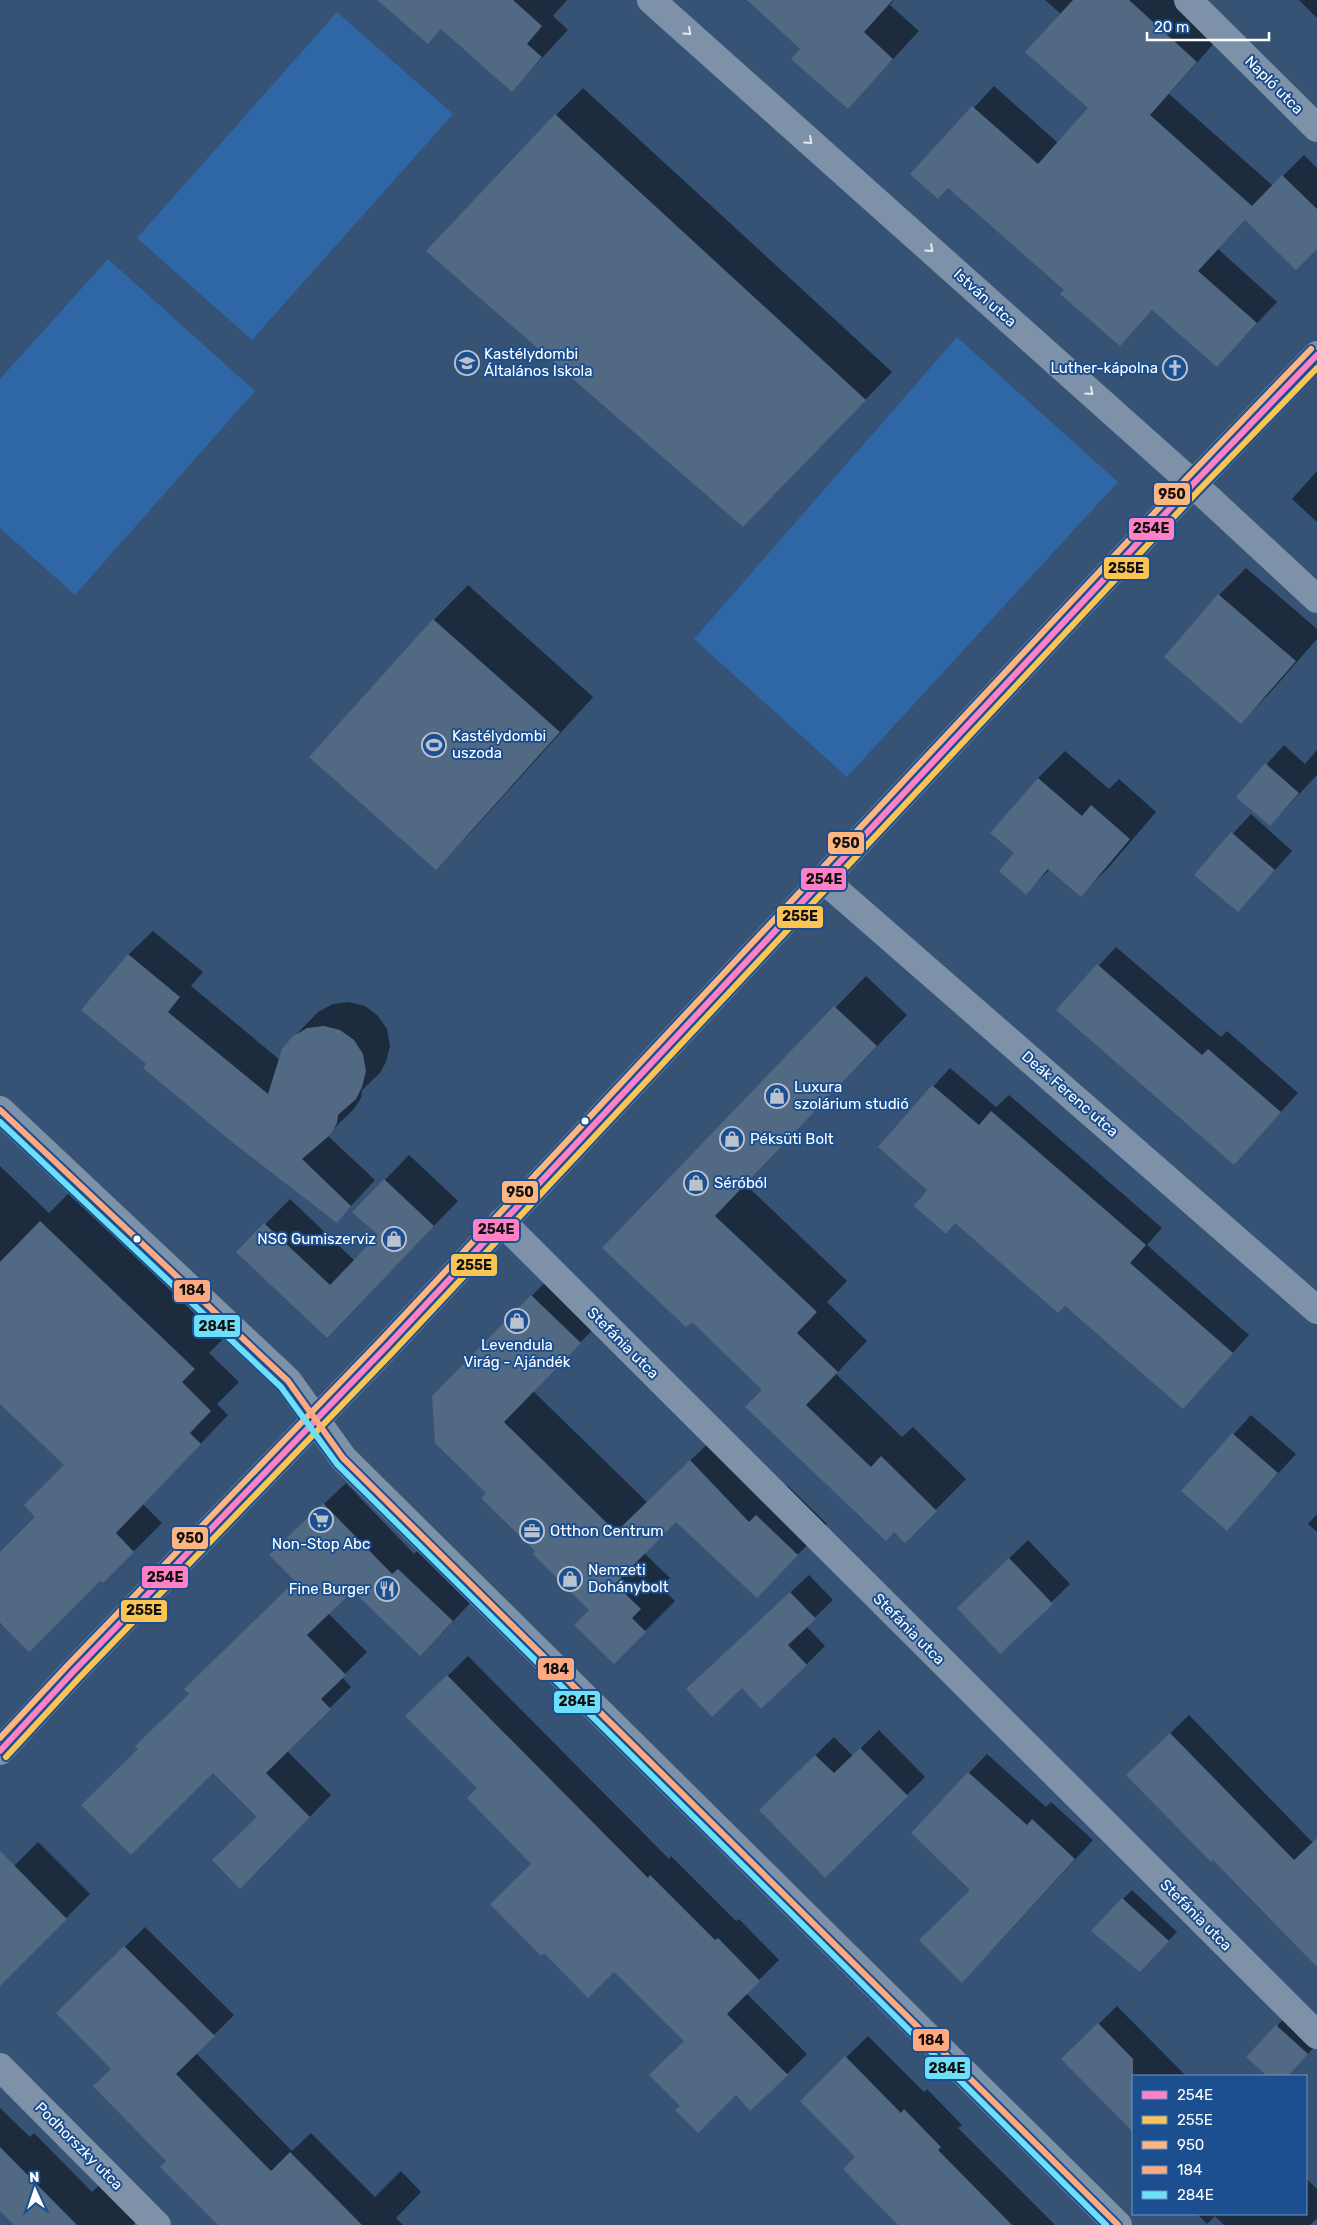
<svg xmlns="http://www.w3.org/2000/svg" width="1317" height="2225" viewBox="0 0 1317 2225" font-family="Rubik,sans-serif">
<rect width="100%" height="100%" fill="#365274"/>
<!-- green -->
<g fill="#2f66a5">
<polygon points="337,12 453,114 252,340 137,238"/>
<polygon points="108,259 255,391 75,595 0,528 0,379"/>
<polygon points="957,337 1118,482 847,777 694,639"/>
</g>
<!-- shadow -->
<g fill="#0007">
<polygon points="390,0 567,0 553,16 568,30 512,90 442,28 428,43"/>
<polygon points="846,0 894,0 890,5 919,31 848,108"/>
<polygon points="1045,0 1173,0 1217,40 1169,94 1273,186 1304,155 1317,168 1317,247 1246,219 1218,249 1277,302 1217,366 1153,309 1120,345 1065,289 949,186 912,174 994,86 1058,143 1090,108 1061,14"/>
<polygon points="1299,0 1317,0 1317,18"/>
<polygon points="583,88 892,372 770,499 556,115"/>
<polygon points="1317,471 1317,522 1292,499"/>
<polygon points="1246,568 1317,629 1317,639 1268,695 1241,722 1166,657 1219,595"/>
<polygon points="468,585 593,697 470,833 436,868 434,620"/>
<polygon points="1284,745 1305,764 1317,750 1317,775 1270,825 1237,797"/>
<polygon points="1065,751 1109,789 1119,779 1156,812 1108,868 1081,895 1050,869 1026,893 1016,853 992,833 1038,778"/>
<polygon points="1251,814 1292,851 1238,911 1196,874"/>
<polygon points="153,931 203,972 191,986 280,1060 293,1038 318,1012 333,1004 349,1002 365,1006 378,1016 387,1029 390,1046 386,1062 380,1073 362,1090 361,1098 354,1109 327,1135 375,1180 337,1221 148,1064 128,955"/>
<polygon points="1116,947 1221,1037 1227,1031 1298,1093 1234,1163 1058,1010"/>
<polygon points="866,976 907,1015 745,1184 847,1281 827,1302 867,1341 836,1374 902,1437 913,1427 966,1479 905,1541 764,1390 692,1320 604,1248"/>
<polygon points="950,1068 996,1107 1009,1095 1162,1228 1147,1245 1249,1335 1183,1407 879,1147"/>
<polygon points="409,1155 458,1201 351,1311 238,1252 290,1199 355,1261 379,1235 354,1212"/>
<polygon points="0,1166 49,1213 69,1193 222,1340 209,1353 239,1382 217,1404 228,1415 143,1504 162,1523 103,1582 100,1579 0,1625 0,1554 37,1517 66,1465 0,1402"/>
<polygon points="562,1265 610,1312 533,1391 647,1502 721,1431 780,1492 787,1485 827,1524 787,1566 676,1520 644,1553 670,1578 661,1587 675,1601 614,1662 591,1610 537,1551 487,1493 433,1397"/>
<polygon points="1251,1415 1296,1454 1227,1529 1183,1491"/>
<polygon points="346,1483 414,1554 420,1548 474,1599 442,1633 353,1589 328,1613 367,1652 342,1677 351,1687 287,1751 331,1795 262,1866 258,1817 213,1771 139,1749 296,1581 292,1534"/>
<polygon points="1317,1514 1317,1532 1308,1524"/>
<polygon points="1028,1540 1070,1584 1000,1652 977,1590"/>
<polygon points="809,1575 833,1600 806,1626 825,1646 806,1665 742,1686 706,1671"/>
<polygon points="468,1656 669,1859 671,1856 736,1921 739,1919 779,1960 746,1993 807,2054 787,2074 681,2106 685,2041 533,1864 479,1788 407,1716"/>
<polygon points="1189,1715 1313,1843 1317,1839 1317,1953 1146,1757"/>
<polygon points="879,1730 925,1777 825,1876 760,1810 834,1737 853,1756"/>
<polygon points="987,1754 1046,1807 1051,1802 1093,1840 980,1963 971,1890 912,1833"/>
<polygon points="38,1842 90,1894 14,1970 0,1956 0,1880"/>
<polygon points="1132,1890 1177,1932 1140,1970 1123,1899"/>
<polygon points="145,1927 234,2015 196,2053 292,2151 311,2133 375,2197 401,2171 421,2192 396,2218 403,2225 217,2225 218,2224 168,2161 113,2068 58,2013"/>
<polygon points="1117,2006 1186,2076 1133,2076 1133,2130 1063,2059"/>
<polygon points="1295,2007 1317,2044 1287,2076 1269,2076 1248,2057"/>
<polygon points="868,2036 924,2092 927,2089 962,2125 958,2128 1055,2225 899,2225 857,2157 802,2101"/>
<polygon points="0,2108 30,2137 34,2133 92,2192 108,2177 144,2213 133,2225 29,2225 0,2210"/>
<polygon points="1306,2178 1317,2189 1317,2218 1310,2225 1224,2225 1215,2216 1207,2224 1197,2214 1306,2214"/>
</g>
<!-- building -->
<g fill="#526984">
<polygon points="377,0 513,0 542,26 527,44 542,57 512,92 441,29 428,44"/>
<polygon points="747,0 893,0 864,32 893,59 848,109 791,59 800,49"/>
<polygon points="1073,0 1129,0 1197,62 1150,115 1252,206 1282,175 1317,209 1317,249 1296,270 1245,220 1198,271 1257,323 1217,367 1152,310 1120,346 1060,294 1064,290 948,188 938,199 910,174 972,106 1038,164 1088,108 1025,52"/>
<polygon points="555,114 866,400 743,527 426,251"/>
<polygon points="1218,594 1296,661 1241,724 1164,657"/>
<polygon points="433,619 560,732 436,870 309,757"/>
<polygon points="1265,763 1299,793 1270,826 1236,797"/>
<polygon points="1038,778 1082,816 1091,805 1130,839 1081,897 1048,869 1026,895 999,871 1014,853 990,833"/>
<polygon points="1231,832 1275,870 1238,912 1194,875"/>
<polygon points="128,954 180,997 168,1012 268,1094 282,1049 292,1037 307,1028 324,1026 340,1030 354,1040 363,1054 366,1071 362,1087 356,1099 338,1115 337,1123 330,1135 302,1159 351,1206 337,1223 232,1142 143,1068 146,1064 81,1010"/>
<polygon points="1097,964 1202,1055 1208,1049 1281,1112 1234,1165 1056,1010"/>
<polygon points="834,1006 877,1046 715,1216 817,1312 797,1333 838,1372 806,1405 871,1467 881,1456 937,1511 905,1543 894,1532 886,1541 745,1407 762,1390 692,1322 686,1327 602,1248"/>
<polygon points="932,1085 979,1125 991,1111 1146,1245 1130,1263 1233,1353 1183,1409 1065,1306 1058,1313 955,1223 946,1234 914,1206 927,1190 878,1147"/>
<polygon points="384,1179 434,1226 327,1338 236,1252 264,1223 330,1285 378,1235 352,1212"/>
<polygon points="40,1221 195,1369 182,1382 211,1411 190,1433 201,1444 116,1533 134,1552 103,1583 100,1581 29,1652 0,1623 0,1552 35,1517 24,1505 64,1465 0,1404 0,1262"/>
<polygon points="531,1295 581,1343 504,1422 616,1532 690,1460 749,1522 756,1515 798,1555 757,1598 676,1522 615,1584 641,1609 632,1618 646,1632 614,1664 574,1625 589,1610 533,1554 535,1551 481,1498 486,1493 435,1443 432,1396"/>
<polygon points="1232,1433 1278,1473 1227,1531 1181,1491"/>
<polygon points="323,1503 392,1574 398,1569 453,1621 420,1656 353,1591 307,1635 346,1675 321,1699 331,1709 266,1773 310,1817 240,1889 212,1860 257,1817 213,1773 131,1855 81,1805 138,1749 135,1746 189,1694 184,1689 295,1581 269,1555"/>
<polygon points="1009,1558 1053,1604 1000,1654 957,1608"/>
<polygon points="790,1592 816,1619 788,1645 807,1665 761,1709 742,1688 712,1717 686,1689"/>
<polygon points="447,1675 648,1878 650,1875 715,1940 718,1938 760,1981 727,2014 788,2075 750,2111 736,2095 698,2133 675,2110 680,2106 649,2075 684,2041 614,1972 588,1998 544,1953 541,1956 490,1904 531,1864 467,1798 477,1788 405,1716"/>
<polygon points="1170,1733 1294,1860 1317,1838 1317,1967 1213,1860 1211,1862 1126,1775"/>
<polygon points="860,1748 908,1796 825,1878 759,1810 815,1755 834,1773"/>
<polygon points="968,1772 1027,1825 1032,1819 1075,1859 962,1983 919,1940 970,1890 911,1833"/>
<polygon points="0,1851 67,1919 0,1986"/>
<polygon points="1122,1898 1169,1941 1140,1972 1091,1931"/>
<polygon points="124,1946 215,2036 176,2074 271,2171 290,2152 362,2225 218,2225 160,2167 166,2161 93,2086 111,2069 56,2013"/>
<polygon points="1098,2023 1133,2059 1133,2132 1061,2059"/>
<polygon points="1276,2025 1308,2054 1288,2076 1267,2076 1246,2057"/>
<polygon points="845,2056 901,2113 904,2109 941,2147 938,2150 1012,2225 898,2225 843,2169 855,2157 800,2101"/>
<polygon points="0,2147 77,2225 14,2225 0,2211"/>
</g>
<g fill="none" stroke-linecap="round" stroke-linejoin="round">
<!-- minor -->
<g stroke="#7d92a8" stroke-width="28">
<polyline points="651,0 1193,484 1317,599"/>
<polyline points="1188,0 1317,128"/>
<polyline points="823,879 1317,1310"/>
<polyline points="0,1110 288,1381 343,1458 1118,2225"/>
<polyline points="502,1222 1317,2035"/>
<polyline points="0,1751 73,1672 388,1345 1193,484 1317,355"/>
<polyline points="0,2067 157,2225"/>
</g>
<defs>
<polyline id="bus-1" points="0,1751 73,1672 388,1345 1193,484 1317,355"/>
<polyline id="bus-2" points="6,1757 79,1678 394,1351 1199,490 1317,368"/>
<polyline id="bus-3" points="0,1738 67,1666 382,1339 1187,478 1311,349"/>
<polyline id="bus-4" points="0,1110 288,1381 343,1458 1118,2225"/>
<polyline id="bus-5" points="0,1122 281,1387 337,1464 1106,2225"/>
</defs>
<!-- bus-1 casing -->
<use href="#bus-1" stroke="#1b4f8f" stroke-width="10"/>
<!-- bus-2 casing -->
<use href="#bus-2" stroke="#1b4f8f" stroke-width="10"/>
<!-- bus-3 casing -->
<use href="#bus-3" stroke="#1b4f8f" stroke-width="10"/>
<!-- bus-4 casing -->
<use href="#bus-4" stroke="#1b4f8f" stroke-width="10"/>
<!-- bus-5 casing -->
<use href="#bus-5" stroke="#1b4f8f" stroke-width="10"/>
<!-- bus-1 -->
<use href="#bus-1" stroke="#ff80c5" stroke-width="6"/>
<!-- bus-2 -->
<use href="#bus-2" stroke="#fcc553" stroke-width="6"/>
<!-- bus-3 -->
<use href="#bus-3" stroke="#ffb580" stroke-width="6"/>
<!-- bus-4 -->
<use href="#bus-4" stroke="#ffa980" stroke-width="6"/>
<!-- bus-5 -->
<use href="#bus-5" stroke="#6ddff8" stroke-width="6"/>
</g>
<!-- one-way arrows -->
<defs><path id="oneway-chevron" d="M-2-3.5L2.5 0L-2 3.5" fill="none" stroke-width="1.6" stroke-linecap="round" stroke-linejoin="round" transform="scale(1.25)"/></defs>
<g stroke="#e5e9ee">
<use href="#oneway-chevron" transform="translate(688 32) rotate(42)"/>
<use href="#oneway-chevron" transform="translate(809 141) rotate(42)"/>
<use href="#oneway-chevron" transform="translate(930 249) rotate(42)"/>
<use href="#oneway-chevron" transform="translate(1090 392) rotate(42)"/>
</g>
<!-- icons -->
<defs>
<symbol id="school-ring" viewBox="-11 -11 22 22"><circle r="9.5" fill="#1b4f8f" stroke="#b9c2ce" stroke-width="1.5"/><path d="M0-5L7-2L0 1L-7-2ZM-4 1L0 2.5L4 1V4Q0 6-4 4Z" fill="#b9c2ce"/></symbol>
<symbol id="church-ring" viewBox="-11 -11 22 22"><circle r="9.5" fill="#1b4f8f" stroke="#b9c2ce" stroke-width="1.5"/><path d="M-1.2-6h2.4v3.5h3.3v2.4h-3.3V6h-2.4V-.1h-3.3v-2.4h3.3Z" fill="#b9c2ce"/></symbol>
<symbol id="stadium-ring" viewBox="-11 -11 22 22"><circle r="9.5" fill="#1b4f8f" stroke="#b9c2ce" stroke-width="1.5"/><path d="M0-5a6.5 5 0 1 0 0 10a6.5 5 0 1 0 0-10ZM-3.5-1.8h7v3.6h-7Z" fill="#b9c2ce"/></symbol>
<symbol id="shop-ring" viewBox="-11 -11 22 22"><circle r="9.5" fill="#1b4f8f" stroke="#b9c2ce" stroke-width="1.5"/><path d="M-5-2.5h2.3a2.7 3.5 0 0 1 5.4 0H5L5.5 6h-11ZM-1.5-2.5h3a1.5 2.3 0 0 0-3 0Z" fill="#b9c2ce"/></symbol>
<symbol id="supermarket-ring" viewBox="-11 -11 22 22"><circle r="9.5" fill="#1b4f8f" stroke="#b9c2ce" stroke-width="1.5"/><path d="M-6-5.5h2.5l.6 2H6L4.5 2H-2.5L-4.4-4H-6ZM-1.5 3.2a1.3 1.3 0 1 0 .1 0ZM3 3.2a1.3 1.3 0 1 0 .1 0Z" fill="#b9c2ce"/></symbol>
<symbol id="office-ring" viewBox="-11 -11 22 22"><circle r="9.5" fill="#1b4f8f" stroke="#b9c2ce" stroke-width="1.5"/><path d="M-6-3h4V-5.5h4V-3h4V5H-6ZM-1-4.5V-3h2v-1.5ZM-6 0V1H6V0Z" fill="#b9c2ce"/></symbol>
<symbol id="restaurant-ring" viewBox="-11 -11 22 22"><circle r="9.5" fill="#1b4f8f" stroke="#b9c2ce" stroke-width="1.5"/><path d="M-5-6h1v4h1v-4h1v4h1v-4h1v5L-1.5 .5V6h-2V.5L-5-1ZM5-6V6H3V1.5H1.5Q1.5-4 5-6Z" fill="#b9c2ce"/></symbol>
</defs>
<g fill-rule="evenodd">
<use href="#school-ring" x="453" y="349" width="28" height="28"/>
<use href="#church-ring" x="1161" y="354" width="28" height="28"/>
<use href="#stadium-ring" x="420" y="731" width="28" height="28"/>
<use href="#shop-ring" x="763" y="1082" width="28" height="28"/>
<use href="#shop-ring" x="718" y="1125" width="28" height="28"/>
<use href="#shop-ring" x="682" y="1169" width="28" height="28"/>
<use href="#shop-ring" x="380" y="1225" width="28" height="28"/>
<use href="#shop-ring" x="503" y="1307" width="28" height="28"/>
<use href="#supermarket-ring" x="307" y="1506" width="28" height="28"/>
<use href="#office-ring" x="518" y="1517" width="28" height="28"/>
<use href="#shop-ring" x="556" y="1565" width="28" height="28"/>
<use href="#restaurant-ring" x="373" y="1575" width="28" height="28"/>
</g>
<!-- markers -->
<g fill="#fff" stroke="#1b4f8f" stroke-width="2">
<circle cx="585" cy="1121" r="4.5"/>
<circle cx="137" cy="1239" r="4.5"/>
</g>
<g text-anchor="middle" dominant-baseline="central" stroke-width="4" stroke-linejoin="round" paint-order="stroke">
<!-- street labels -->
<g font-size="15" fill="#fff" stroke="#1b4f8f">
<text transform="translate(1274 85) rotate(45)">Napló utca</text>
<text transform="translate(985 298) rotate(42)">István utca</text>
<text transform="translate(1070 1094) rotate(41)">Deák Ferenc utca</text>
<text transform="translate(623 1343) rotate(45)">Stefánia utca</text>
<text transform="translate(909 1629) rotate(45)">Stefánia utca</text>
<text transform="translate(1196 1915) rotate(45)">Stefánia utca</text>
<text transform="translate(79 2146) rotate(45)">Podhorszky utca</text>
</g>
<!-- poi labels -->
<g font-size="15" fill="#fff" stroke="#1b4f8f" text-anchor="start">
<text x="484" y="354">Kastélydombi<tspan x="484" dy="17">Általános Iskola</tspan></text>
<text x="1158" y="368" text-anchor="end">Luther-kápolna</text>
<text x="452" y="736">Kastélydombi<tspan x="452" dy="17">uszoda</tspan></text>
<text x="794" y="1087">Luxura<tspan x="794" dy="17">szolárium studió</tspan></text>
<text x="750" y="1139">Péksüti Bolt</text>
<text x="714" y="1183">Séróból</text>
<text x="376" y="1239" text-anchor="end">NSG Gumiszerviz</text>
<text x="517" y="1345" text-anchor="middle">Levendula<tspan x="517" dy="17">Virág - Ajándék</tspan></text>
<text x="550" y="1531">Otthon Centrum</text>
<text x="321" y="1544" text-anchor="middle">Non-Stop Abc</text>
<text x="588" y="1570">Nemzeti<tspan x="588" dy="17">Dohánybolt</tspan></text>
<text x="370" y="1589" text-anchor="end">Fine Burger</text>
</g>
</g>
<g stroke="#1b4f8f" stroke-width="2">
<rect x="1153" y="482" width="38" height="24" rx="5" fill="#ffb580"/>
<rect x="1128" y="517" width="47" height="24" rx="5" fill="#ff80c5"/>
<rect x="1103" y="556" width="47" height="24" rx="5" fill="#fcc553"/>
<rect x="827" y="831" width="38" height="24" rx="5" fill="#ffb580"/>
<rect x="800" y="867" width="47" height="24" rx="5" fill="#ff80c5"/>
<rect x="776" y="905" width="48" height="24" rx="5" fill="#fcc553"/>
<rect x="501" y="1180" width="38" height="24" rx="5" fill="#ffb580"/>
<rect x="472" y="1218" width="48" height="24" rx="5" fill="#ff80c5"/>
<rect x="450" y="1253" width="48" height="24" rx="5" fill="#fcc553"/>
<rect x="173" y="1279" width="38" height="24" rx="5" fill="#ffa980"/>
<rect x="193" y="1314" width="48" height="24" rx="5" fill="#6ddff8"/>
<rect x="171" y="1526" width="38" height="24" rx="5" fill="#ffb580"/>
<rect x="141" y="1565" width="48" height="24" rx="5" fill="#ff80c5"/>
<rect x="120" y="1599" width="48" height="24" rx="5" fill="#fcc553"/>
<rect x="537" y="1657" width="38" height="24" rx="5" fill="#ffa980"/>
<rect x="553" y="1690" width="48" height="24" rx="5" fill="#6ddff8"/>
<rect x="912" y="2028" width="38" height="24" rx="5" fill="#ffa980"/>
<rect x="924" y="2056" width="47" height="24" rx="5" fill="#6ddff8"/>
</g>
<g font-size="14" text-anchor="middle" font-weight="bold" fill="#111">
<text x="1172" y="499">950</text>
<text x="1151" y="533">254E</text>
<text x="1126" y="573">255E</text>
<text x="846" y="848">950</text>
<text x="824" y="884">254E</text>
<text x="800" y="921">255E</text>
<text x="520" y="1197">950</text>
<text x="496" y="1234">254E</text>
<text x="474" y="1270">255E</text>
<text x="192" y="1295">184</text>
<text x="217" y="1331">284E</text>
<text x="190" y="1543">950</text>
<text x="165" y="1582">254E</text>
<text x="144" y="1615">255E</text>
<text x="556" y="1674">184</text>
<text x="577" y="1706">284E</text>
<text x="931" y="2045">184</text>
<text x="947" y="2073">284E</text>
</g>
<!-- legend -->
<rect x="1132" y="2075" width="175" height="140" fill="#1b4f8f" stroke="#7695bc"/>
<rect x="1142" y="2091" width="25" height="8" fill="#ff80c5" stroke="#7695bc"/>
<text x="1177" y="2100" font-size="15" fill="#ffffff">254E</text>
<rect x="1142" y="2116" width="25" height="8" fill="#fcc553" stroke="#7695bc"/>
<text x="1177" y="2125" font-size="15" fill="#ffffff">255E</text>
<rect x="1142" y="2141" width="25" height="8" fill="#ffb580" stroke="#7695bc"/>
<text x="1177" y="2150" font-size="15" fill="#ffffff">950</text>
<rect x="1142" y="2166" width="25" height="8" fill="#ffa980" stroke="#7695bc"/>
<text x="1177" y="2175" font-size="15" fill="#ffffff">184</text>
<rect x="1142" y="2191" width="25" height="8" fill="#6ddff8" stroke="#7695bc"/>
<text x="1177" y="2200" font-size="15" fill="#ffffff">284E</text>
<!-- north arrow -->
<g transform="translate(35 2190) rotate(357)" stroke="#1b4f8f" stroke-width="4" paint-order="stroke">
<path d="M0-4L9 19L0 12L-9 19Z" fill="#ffffff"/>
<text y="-8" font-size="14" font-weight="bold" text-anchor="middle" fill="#ffffff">N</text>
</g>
<!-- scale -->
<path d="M1147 32v8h122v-8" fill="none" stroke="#ffffff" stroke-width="2.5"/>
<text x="1154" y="32" font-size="15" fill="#ffffff" stroke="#1b4f8f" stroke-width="4" paint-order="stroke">20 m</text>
</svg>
